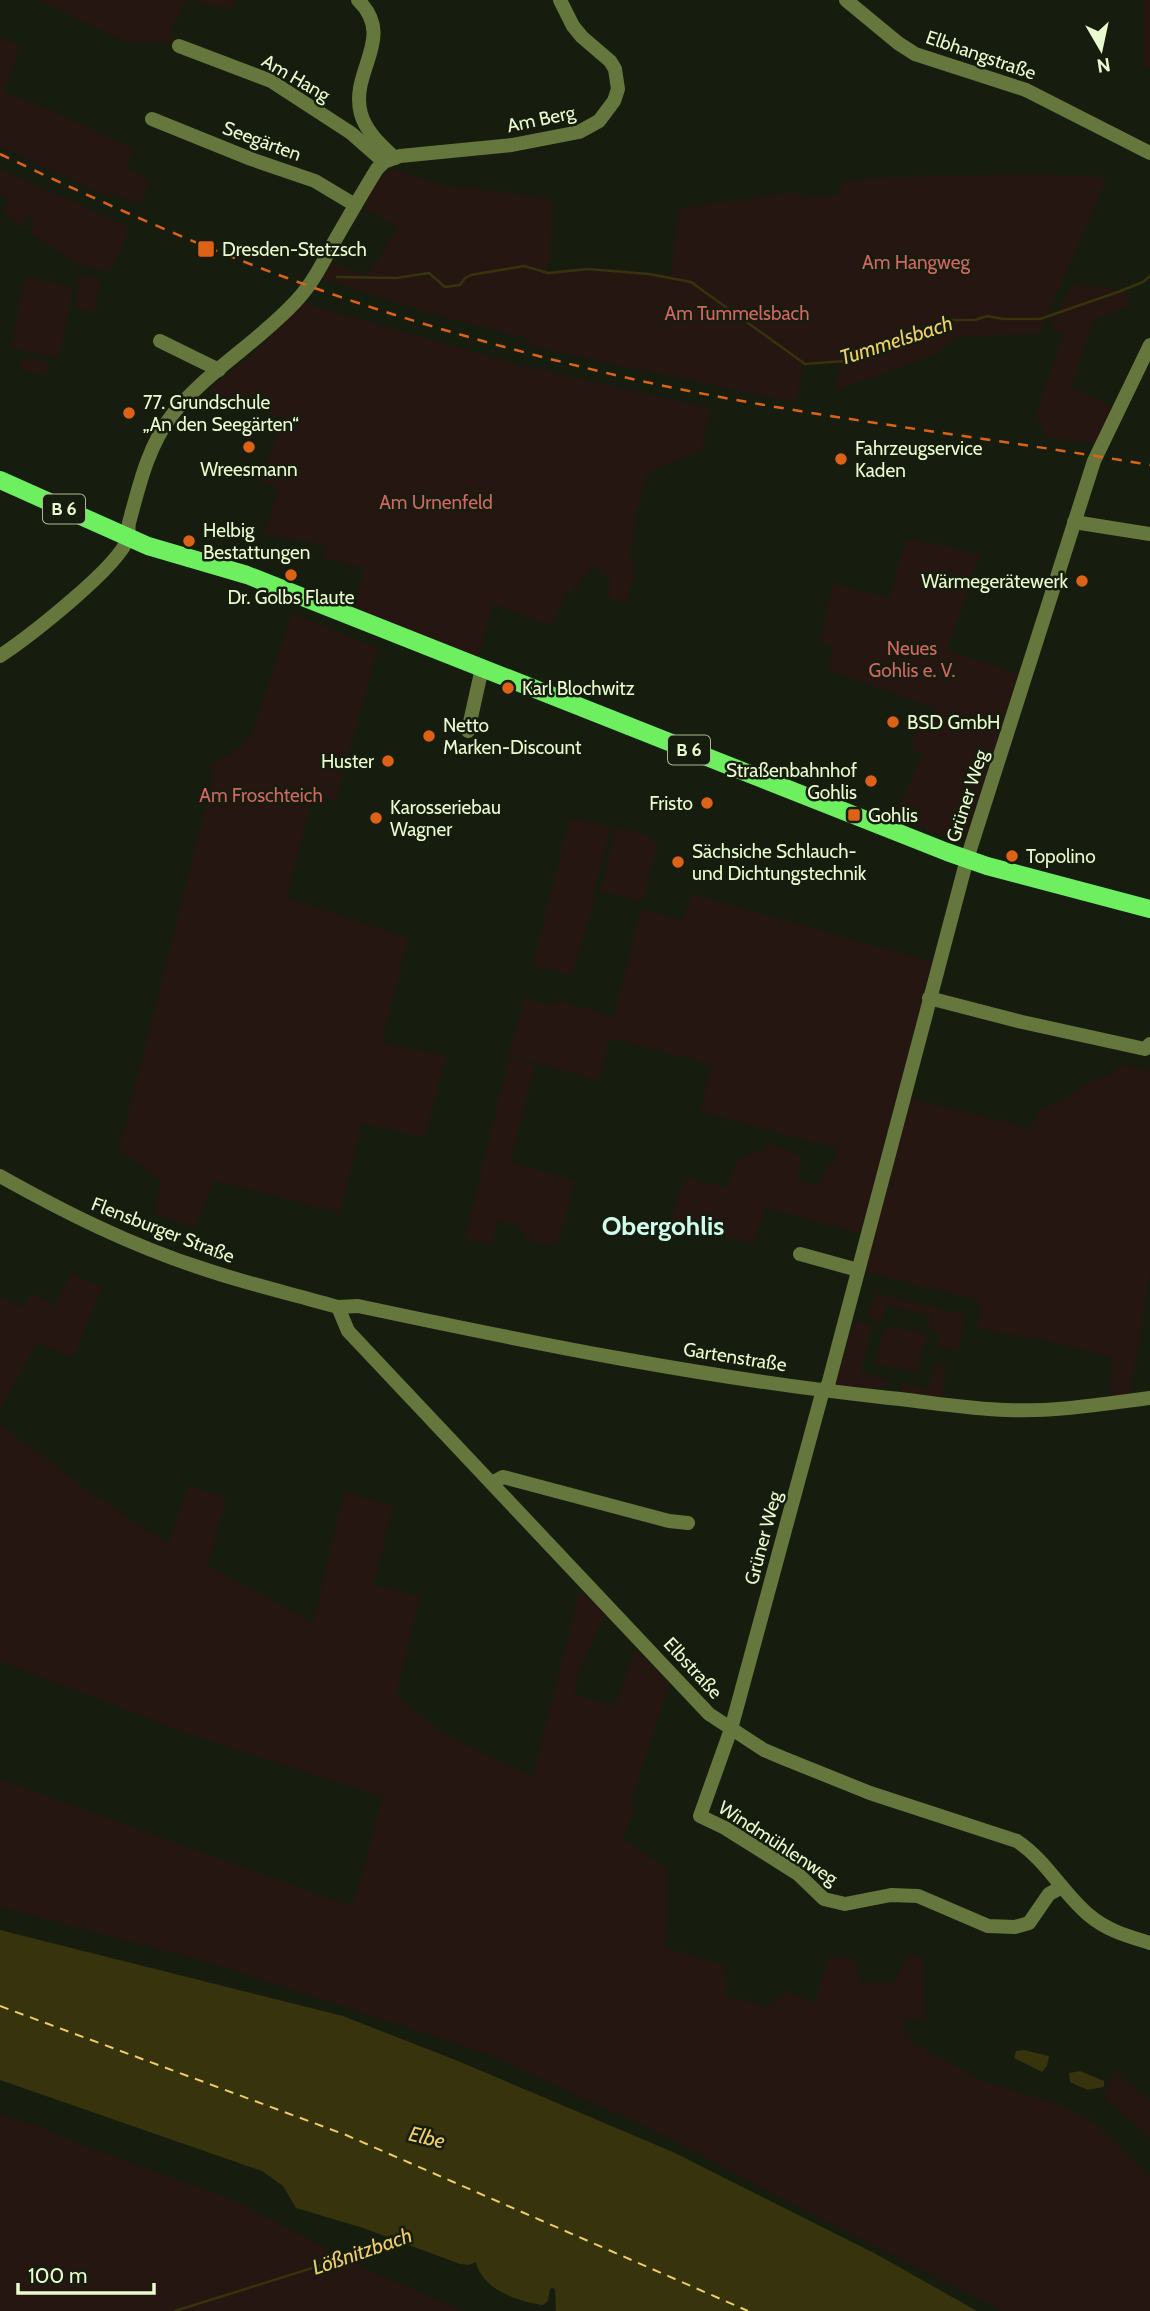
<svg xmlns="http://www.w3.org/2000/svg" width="1150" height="2311" viewBox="0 0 1150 2311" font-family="Cabin,sans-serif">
<rect width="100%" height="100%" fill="#161d0e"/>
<!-- green -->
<g fill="#261611">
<polygon points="38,0 235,0 233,9 186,0 170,32 176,42 124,41"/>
<polygon points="1144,0 1150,0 1150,69 1144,68"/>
<polygon points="0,37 20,46 4,92 58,113 133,149 127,168 150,180 141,205 110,193 107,196 0,146"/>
<polygon points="0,169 130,227 117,258 108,271 81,266 32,234 34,220 25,215 22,228 4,213 7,196 0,195"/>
<path d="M 390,169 L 455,188 L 467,187 L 554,200 L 548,271 L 593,267 L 671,275 L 679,208 L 799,192 L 800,198 L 840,194 L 842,182 C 880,176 918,177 956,176 C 1007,175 1056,173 1107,178 L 1040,333 L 956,337 L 936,354 L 835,391 L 840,366 L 804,362 L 796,403 L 525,345 L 526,338 L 421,311 L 321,278 L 333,263 L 368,275 L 398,228 L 374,213 L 363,210 C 366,194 379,180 390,169 Z"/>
<polygon points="79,275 100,278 95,311 75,308"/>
<polygon points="25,277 73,287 59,358 11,348"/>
<polygon points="1073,284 1127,291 1128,307 1093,320 1072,387 1112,407 1095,443 1047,438 1036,415 1064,335 1050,324"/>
<polygon points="302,303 521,365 711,408 701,452 670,462 646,475 637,511 630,556 635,568 627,603 609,598 611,580 593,566 569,594 565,593 552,626 493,604 479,657 355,608 364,568 323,558 326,546 264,534 279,488 261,482 282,418 209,390 262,346"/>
<polygon points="22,358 48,362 46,375 20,370"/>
<path d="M 906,538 L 980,554 L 947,650 L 1018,674 L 966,836 L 955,841 L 894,817 L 923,754 L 911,749 C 917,731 915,718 936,713 L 937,709 L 828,670 L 834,647 L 820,644 L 833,584 L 890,598 Z"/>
<polygon points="292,613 378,648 336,800 313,795 287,898 408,938 382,1042 446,1056 425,1138 362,1123 340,1213 213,1180 195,1228 154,1213 162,1181 119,1150 214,775 210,766 243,745 253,731"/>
<polygon points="570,818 611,827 594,890 594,900 572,975 533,965"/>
<path d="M 616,828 C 630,831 653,831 656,848 L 643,901 L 600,891 Z"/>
<polygon points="692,894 932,962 861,1233 764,1208 755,1244 671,1225 683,1177 728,1188 737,1158 765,1151 768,1142 801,1156 798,1179 819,1186 826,1168 835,1162 837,1148 700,1112 712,1064 610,1038 599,1080 509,1056 524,998 552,1006 558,1001 614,1016 641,909 682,920"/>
<polygon points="509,1058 535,1065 510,1162 575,1180 559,1241 545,1245 525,1239 517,1225 498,1220 492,1244 465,1239"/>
<polygon points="1120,1065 1150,1070 1150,1274 1130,1393 1109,1397 1114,1358 1057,1343 977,1328 981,1316 978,1300 864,1272 909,1098 1031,1128 1040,1110 1072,1095 1087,1082 1112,1074"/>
<polygon points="71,1274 102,1287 73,1358 37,1342 0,1410 0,1297 23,1307 30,1293 55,1305"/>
<polygon points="875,1293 965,1315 958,1352 938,1346 941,1333 928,1329 930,1316 886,1305 881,1322 868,1318"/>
<polygon points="854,1321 872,1325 861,1373 893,1381 872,1391 835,1385"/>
<polygon points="890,1327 927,1333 917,1373 882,1365 875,1367 884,1328 890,1329"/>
<polygon points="933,1365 946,1366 942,1398 900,1392 902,1383 927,1389 935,1369 932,1370"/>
<polygon points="0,1424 94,1495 168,1544 189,1485 226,1498 208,1566 280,1604 313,1624 344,1492 393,1505 374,1585 420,1596 396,1696 445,1734 494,1759 533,1776 580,1590 604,1614 580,1669 574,1695 615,1706 636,1649 669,1683 631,1802 634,1810 623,1839 668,1869 666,1948 724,1965 727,1997 768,2006 786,1991 815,2003 828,1957 854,1958 861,1983 895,1982 908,1953 923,1958 925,2020 906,2018 903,2031 918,2046 981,2080 1069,2108 1096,2125 1150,2177 1150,2311 1003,2311 806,2211 663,2135 491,2055 211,1963 0,1907 0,1779 353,1907 383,1797 188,1734 0,1661"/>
<polygon points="1117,2072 1150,2100 1150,2138 1108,2100 1104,2093"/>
<polygon points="0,2114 37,2126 87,2147 232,2199 366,2269 464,2311 0,2311"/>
</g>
<!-- water -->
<g fill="#36330d">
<path d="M 0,1930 L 343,2016 L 458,2061 L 673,2152 L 876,2254 L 977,2311 L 556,2311 L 555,2289 L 552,2288 L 550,2289 L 548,2301 L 543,2305 C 519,2302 481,2289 476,2262 L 469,2265 L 460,2264 L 363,2228 L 296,2208 L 283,2186 L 262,2171 L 0,2080 Z"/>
<polygon points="1024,2050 1049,2056 1047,2066 1042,2072 1014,2058 1016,2051"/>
<polygon points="1080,2071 1104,2081 1104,2087 1088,2090 1070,2082 1069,2073"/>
</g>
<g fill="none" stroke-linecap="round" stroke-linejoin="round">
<!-- stream -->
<g stroke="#36330d" stroke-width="2.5">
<polyline points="337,277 396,278 429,273 445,287 460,285 465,278 471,275 524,266 548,273 588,269 649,274 691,282 805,364 845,361 947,320 975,320 987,316 1003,319 1040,319 1118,292 1143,282 1150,276"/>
<polyline points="175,2311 402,2240"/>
</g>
<!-- ferry -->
<polyline stroke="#f0cd67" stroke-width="2" stroke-dasharray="9 7" stroke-linecap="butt" points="0,2006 346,2135 748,2311"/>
<!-- minor -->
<g stroke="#65773d" stroke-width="14">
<path d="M 358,0 C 397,38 349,71 361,114 C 366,132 382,146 395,158"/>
<polyline points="846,0 898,43 915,54 1026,90 1150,153"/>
<polyline points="179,46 271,81 351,133 384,162"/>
<polyline points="152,119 251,159 315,181 355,205"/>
<polyline points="160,341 219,370"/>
<polyline points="1074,522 1150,534"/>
<path d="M 0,656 C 27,638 119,567 128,538 C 129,533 128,528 129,523 C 139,486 148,446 172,415 C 207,371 259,342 297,300 C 313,283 323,262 334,242 C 348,218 362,193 377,169 L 384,162 L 400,156 L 512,145 L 579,132 L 599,121 L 614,101 L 618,89 L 615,69 L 610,61 L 582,37 L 573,26 L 560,0"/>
<polyline points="468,731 482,668"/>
<polyline points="929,998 1022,1022 1145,1049 1150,1044"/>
<path d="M 0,1176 C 66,1213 132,1246 204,1269 C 248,1284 293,1294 338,1307 L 358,1306 C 532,1343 705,1378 881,1397 C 923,1401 965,1409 1007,1410 C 1055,1412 1103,1404 1150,1398"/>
<polyline points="800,1254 858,1270"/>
<path d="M 338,1307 L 348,1331 L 709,1714 L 764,1750 L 783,1758 L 870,1793 L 1017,1841 C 1047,1861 1063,1894 1090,1916 C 1108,1931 1128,1936 1150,1943"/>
<polyline points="492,1483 503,1477 669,1521 688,1523"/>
<polyline points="1062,1887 1049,1894 1029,1923 1015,1927 988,1926 918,1896 891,1895 845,1904 824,1899 798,1874 725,1828 700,1816 731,1729 823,1390 828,1385 967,859 1094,461 1150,345"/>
</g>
<!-- major -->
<polyline stroke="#6eef60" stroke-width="18" points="0,480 148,546 247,575 947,852 987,866 1150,909"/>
<!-- rail -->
<path stroke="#de6216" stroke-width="2.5" stroke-dasharray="10 9" stroke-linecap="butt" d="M 0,154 C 94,199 189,242 287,278 C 398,319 512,351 628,378 C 800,417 976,435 1150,465"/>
</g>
<!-- markers -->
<g fill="#de6216" stroke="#161d0e" stroke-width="2.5">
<rect x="197" y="240" width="18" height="18" rx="3.5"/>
<circle cx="129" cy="413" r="7"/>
<circle cx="249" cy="447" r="7"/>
<circle cx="841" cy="459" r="7"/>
<circle cx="189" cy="541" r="7"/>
<circle cx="291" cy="575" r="7"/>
<circle cx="1082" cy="581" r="7"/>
<circle cx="508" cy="688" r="7"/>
<circle cx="893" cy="722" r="7"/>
<circle cx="429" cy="736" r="7"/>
<circle cx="388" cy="761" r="7"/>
<circle cx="871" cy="781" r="7"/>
<circle cx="707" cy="803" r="7"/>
<rect x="847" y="808" width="14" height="14" rx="3.5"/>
<circle cx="376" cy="818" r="7"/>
<circle cx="1012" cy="856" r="7"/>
<circle cx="678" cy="862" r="7"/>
</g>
<g text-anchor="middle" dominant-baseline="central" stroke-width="5" stroke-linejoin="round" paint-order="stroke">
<!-- shield labels -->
<g fill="#161d0e" stroke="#aab894" stroke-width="2">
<rect x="43" y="494.5" width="42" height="29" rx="5"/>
<rect x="668" y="735.5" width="42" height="29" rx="5"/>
</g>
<g font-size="18" font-weight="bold" fill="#e9face">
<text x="64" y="509">B 6</text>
<text x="689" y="750">B 6</text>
</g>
<!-- street labels -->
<g font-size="19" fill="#e9face" stroke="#161d0e">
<text transform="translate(981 55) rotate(19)">Elbhangstraße</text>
<text transform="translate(296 78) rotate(30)">Am Hang</text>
<text transform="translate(541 119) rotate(-12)">Am Berg</text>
<text transform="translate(262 141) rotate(20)">Seegärten</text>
<text transform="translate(967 796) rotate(-72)">Grüner Weg</text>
<text transform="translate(163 1230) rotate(21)">Flensburger Straße</text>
<text transform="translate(735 1357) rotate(9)">Gartenstraße</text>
<text transform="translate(763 1538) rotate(-75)">Grüner Weg</text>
<text transform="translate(693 1668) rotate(47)">Elbstraße</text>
<text transform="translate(778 1843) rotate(33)">Windmühlenweg</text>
</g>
<!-- poi labels -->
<g font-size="19" fill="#e9face" stroke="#161d0e" text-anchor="start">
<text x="222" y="249">Dresden-Stetzsch</text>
<text x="143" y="402">77. Grundschule<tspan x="143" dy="22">„An den Seegärten“</tspan></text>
<text x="855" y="448">Fahrzeugservice<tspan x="855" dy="22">Kaden</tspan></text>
<text x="249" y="469" text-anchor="middle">Wreesmann</text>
<text x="203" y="530">Helbig<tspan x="203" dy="22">Bestattungen</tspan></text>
<text x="1068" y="581" text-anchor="end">Wärmegerätewerk</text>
<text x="291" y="597" text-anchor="middle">Dr. Golbs Flaute</text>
<text x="522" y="688">Karl Blochwitz</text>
<text x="907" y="722">BSD GmbH</text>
<text x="443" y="725">Netto<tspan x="443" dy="22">Marken-Discount</tspan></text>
<text x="374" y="761" text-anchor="end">Huster</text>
<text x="857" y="770" text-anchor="end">Straßenbahnhof<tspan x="857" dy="22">Gohlis</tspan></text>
<text x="693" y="803" text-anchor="end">Fristo</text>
<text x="390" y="807">Karosseriebau<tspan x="390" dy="22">Wagner</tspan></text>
<text x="868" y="815">Gohlis</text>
<text x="692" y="851">Sächsiche Schlauch-<tspan x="692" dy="22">und Dichtungstechnik</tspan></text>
<text x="1026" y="856">Topolino</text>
</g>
<!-- park labels -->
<g font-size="19" fill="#d26663" stroke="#161d0e">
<text x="916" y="262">Am Hangweg</text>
<text x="737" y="313">Am Tummelsbach</text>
<text x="436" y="502">Am Urnenfeld</text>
<text x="912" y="648">Neues<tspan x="912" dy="22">Gohlis e. V.</tspan></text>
<text x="261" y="795">Am Froschteich</text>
</g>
<!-- water labels -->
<g font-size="21" font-style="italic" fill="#f0cd67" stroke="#161d0e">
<text transform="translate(896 340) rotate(-18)">Tummelsbach</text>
<text transform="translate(427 2137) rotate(14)">Elbe</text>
<text transform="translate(362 2251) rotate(-19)">Lößnitzbach</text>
</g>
<!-- district labels -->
<g font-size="26" font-weight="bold" fill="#d0faeb" stroke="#161d0e">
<text x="663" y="1226">Obergohlis</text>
</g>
</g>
<!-- north arrow -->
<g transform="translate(1101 49) rotate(171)" stroke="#161d0e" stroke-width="5" paint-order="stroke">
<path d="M0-5L12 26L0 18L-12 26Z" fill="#e9face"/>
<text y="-10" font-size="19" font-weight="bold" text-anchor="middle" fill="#e9face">N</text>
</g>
<!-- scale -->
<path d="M18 2283v10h136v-10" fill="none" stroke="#e9face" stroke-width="3.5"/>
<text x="28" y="2283" font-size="21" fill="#e9face" stroke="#161d0e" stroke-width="5" paint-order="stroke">100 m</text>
</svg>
